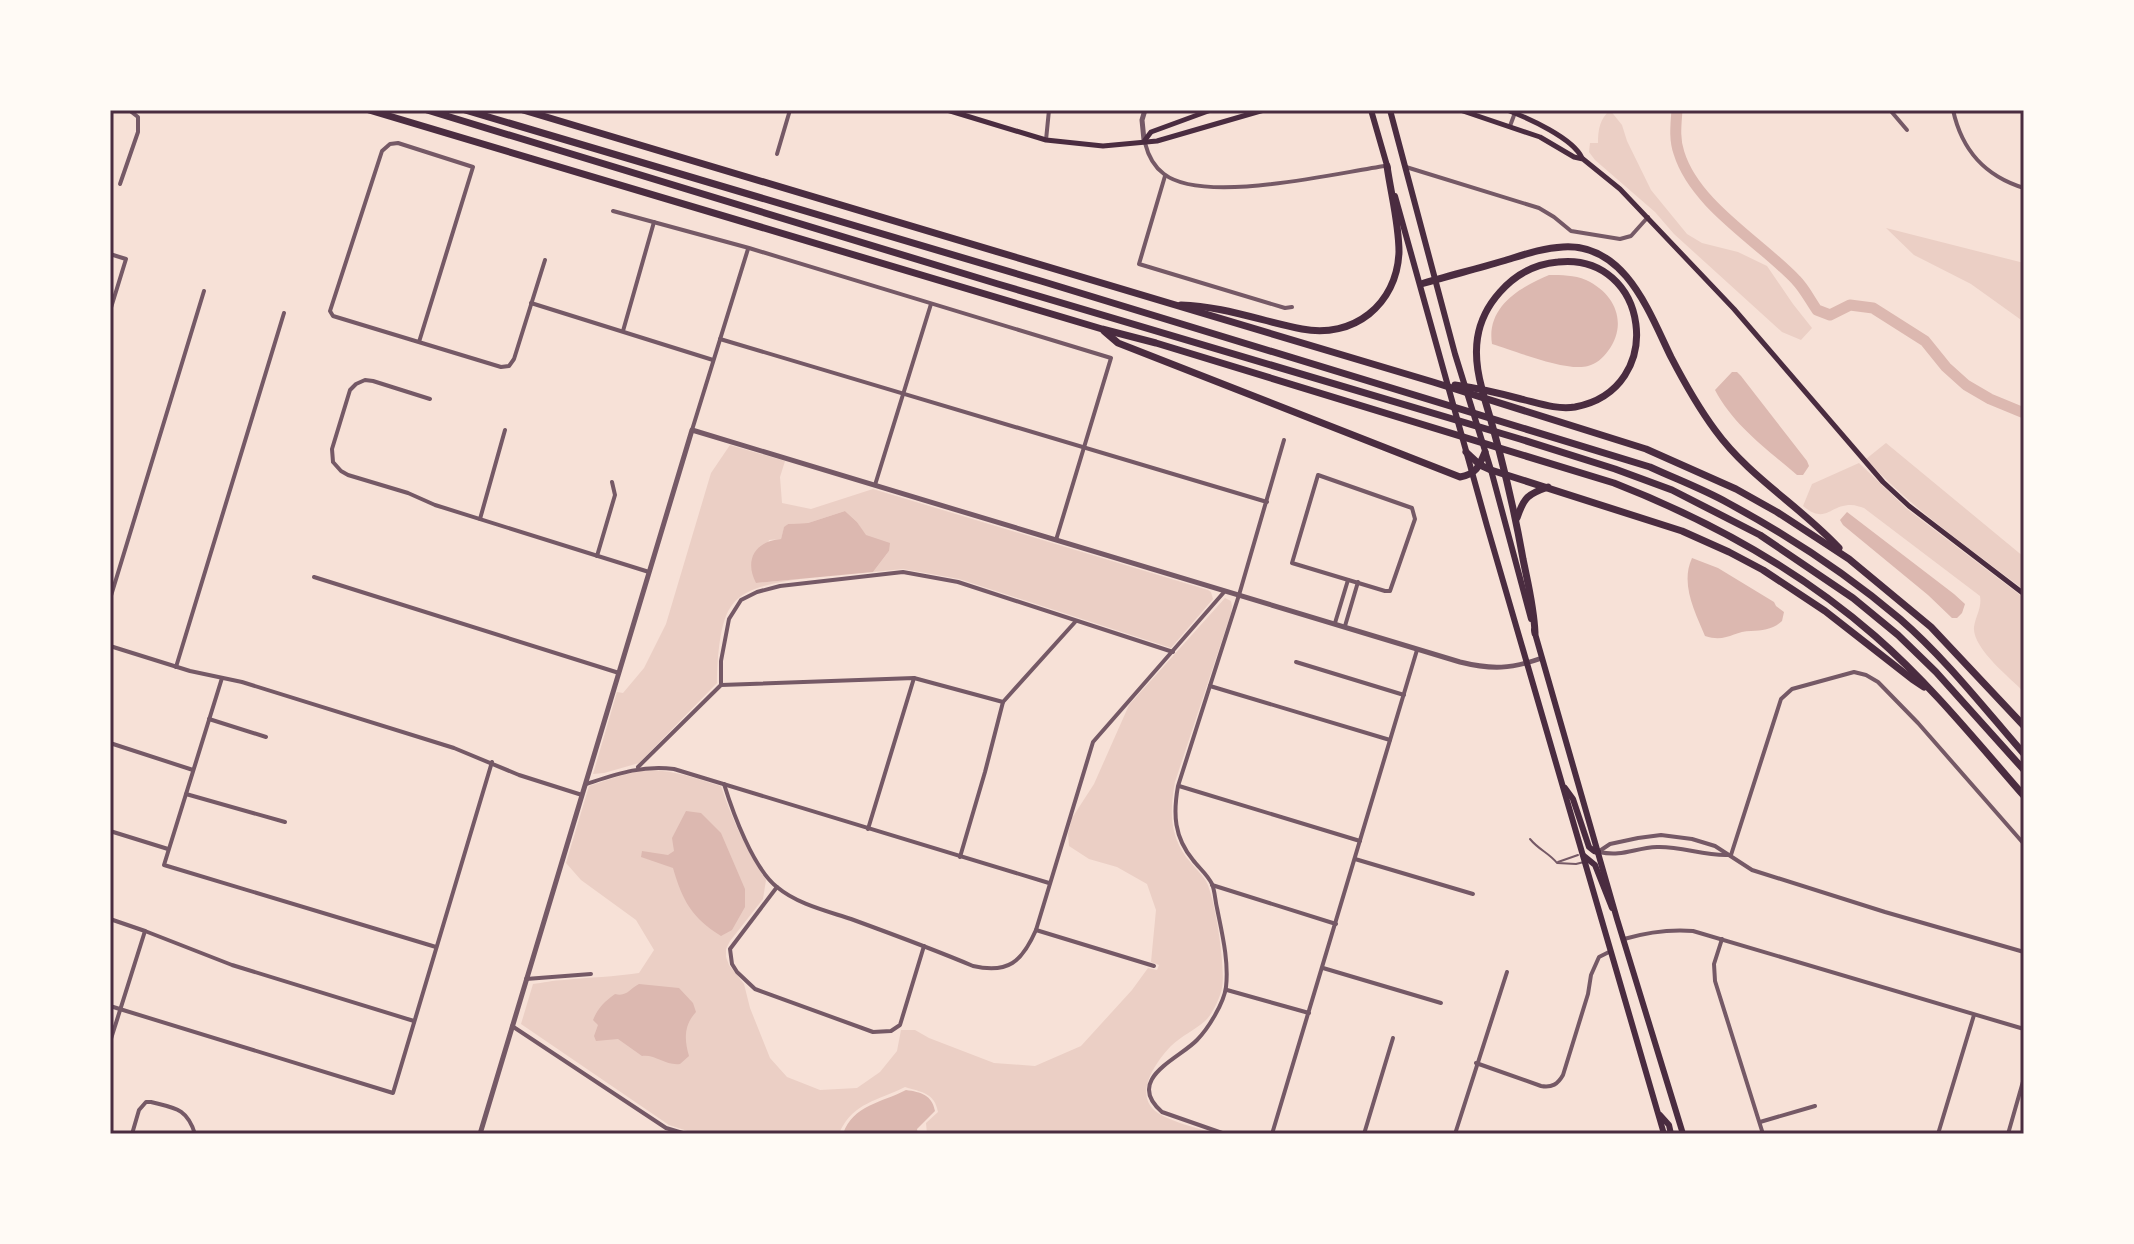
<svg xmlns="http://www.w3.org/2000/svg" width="2134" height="1244" viewBox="0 0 2134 1244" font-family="'Open Sans',sans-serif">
<rect width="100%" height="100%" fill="#f7e1d7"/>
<!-- green -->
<g fill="#ebcfc5">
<path d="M 1610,110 L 1622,125 L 1627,141 L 1651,190 L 1687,234 L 1702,243 L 1738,252 L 1767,266 L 1793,304 L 1812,328 L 1801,340 L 1782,332 L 1674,234 L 1655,212 L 1595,160 L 1589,152 L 1590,143 L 1598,143 C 1598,129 1600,119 1610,110 Z"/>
<polygon points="1886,228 2024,263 2024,322 1971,284 1914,255"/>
<path d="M 1886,443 L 2024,557 L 2024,590 C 1970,548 1913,510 1866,459 Z"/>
<path d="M 730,445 L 785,461 L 780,477 L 782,503 L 811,509 L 873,489 L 1208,590 L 1211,592 L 1213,599 L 1171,648 L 959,579 L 903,569 L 873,572 L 889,551 L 865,535 L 857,522 L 845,511 L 808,523 L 788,524 L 784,528 L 781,539 L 769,540 L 756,583 L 861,573 C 830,577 764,578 740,597 C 734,601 728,610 726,616 C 719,633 717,665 717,683 L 639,763 L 604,773 L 593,774 L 617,692 L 623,693 L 644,668 L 666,624 L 711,473 Z"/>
<path d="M 1859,463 L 1907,509 L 2024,598 L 2024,692 C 2010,678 1972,648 1974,627 C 1976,615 1982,608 1980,596 L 1864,508 C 1860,507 1856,505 1851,505 C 1829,505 1826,525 1803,506 L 1812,484 Z"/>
<path d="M 1225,598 L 1231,601 L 1232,606 L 1231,613 L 1175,782 C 1170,810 1169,833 1186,857 C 1192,865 1200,872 1206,881 C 1215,897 1226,969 1222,988 C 1220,998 1212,1015 1205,1021 C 1195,1030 1181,1036 1171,1046 C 1153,1065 1130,1100 1163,1116 C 1179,1124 1198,1128 1215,1134 L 927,1134 L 926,1123 L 938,1112 C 935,1093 921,1092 905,1087 C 877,1101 855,1102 840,1131 L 818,1134 L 697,1134 L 669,1125 L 521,1024 L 533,984 C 543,983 553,980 564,980 C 590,977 614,977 639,973 L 654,950 L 636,920 L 581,880 L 566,863 L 589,786 C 605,781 623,774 639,771 C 667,767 694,778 721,786 C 732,820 747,851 766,880 L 763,899 L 730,941 L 726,949 L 726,957 L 729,965 L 744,984 L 750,1008 L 770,1058 L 787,1077 L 820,1090 L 857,1088 L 880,1072 L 897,1051 L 901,1030 L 915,1030 L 929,1038 L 994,1063 L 1035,1066 L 1081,1046 L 1132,990 L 1148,968 L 1157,970 L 1159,965 L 1151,962 L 1156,910 L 1147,884 L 1117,867 L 1089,859 L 1069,846 L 1068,834 L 1072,818 L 1094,784 L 1129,705 Z"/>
</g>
<!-- water -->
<g fill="#dcb8b0">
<path d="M 1549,275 C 1562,275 1574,275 1586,280 C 1616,294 1628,324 1608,351 C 1603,358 1596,364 1588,366 C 1567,372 1515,351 1492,344 C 1486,307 1520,287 1549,275 Z"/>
<path d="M 1732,372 L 1737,372 L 1741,376 L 1807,461 L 1809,466 L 1803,475 L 1797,475 C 1768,450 1733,425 1715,390 Z"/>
<path d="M 845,511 L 857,522 L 866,535 L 890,543 L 889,551 L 873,572 L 756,583 C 744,560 755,541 781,539 L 784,527 L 788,524 L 808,523 Z"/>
<polygon points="1847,512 1954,594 1965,604 1962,613 1957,618 1952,618 1928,595 1843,525 1840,520"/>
<path d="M 1692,558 L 1718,568 L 1774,602 L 1776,606 L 1784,612 L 1782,621 C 1772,630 1763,630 1751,631 C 1734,631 1726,643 1705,636 C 1695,612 1680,584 1692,558 Z"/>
<path d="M 686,811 L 701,813 L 721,833 L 745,889 L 745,907 L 732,930 L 721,936 C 692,918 682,900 673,868 L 641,857 L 642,851 L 668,855 L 674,851 L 672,838 Z"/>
<path d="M 639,984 L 679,988 L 693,1003 L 696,1012 C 684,1025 684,1039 689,1056 L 680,1064 C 666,1066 655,1054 642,1056 L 618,1039 L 596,1041 L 594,1036 L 598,1025 L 593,1020 C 598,1008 604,1002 615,994 C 627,997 629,989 639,984 Z"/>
<path d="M 906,1090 C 921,1092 932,1095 935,1111 L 917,1129 L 918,1134 L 843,1134 C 853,1105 881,1103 906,1090 Z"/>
</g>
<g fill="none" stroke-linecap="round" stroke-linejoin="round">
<!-- river -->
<path stroke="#dcb8b0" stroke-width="11" d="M 1677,110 C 1676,124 1674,139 1679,153 C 1695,205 1759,241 1796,280 C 1804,288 1810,300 1817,310 L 1830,315 L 1850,305 L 1873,308 L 1925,341 L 1946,367 L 1966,385 L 1990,399 L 2024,413"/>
<!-- service -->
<g stroke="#755966" stroke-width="2">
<path d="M 1530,839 C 1539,850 1549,853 1557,863 L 1576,864 L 1584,862"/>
<polyline points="1558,862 1578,855"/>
</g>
<!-- minor -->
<g stroke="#755966" stroke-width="4">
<polyline points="1890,110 1907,130"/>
<path d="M 1953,110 C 1962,151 1985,176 2024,188"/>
<polyline points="1510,126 1516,110"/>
<polyline points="1046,140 1049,110"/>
<path d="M 1145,143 C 1148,155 1153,166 1164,174 C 1204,205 1335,173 1385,166"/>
<polyline points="777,154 790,110"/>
<polyline points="1406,167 1539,208 1554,217 1571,231 1620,239 1631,236 1648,217"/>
<polyline points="1165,176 1139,264 1285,308 1292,307"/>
<polyline points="120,184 138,132 138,117 129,110"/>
<polyline points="613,211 749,248 1111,358 1056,540"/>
<polyline points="110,254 126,259 110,311"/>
<polyline points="531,303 713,360"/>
<polyline points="623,331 654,222"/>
<polyline points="720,339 1267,502"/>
<polyline points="419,342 473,167 398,143 390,144 382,151 330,311 333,316 501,367 509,366 514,359 545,260"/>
<polyline points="430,399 373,381 365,380 356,384 350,390 332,449 333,462 341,471 348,475 408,493 435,505 649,572"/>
<polyline points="692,430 748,249"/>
<polygon points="1318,475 1412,508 1415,519 1390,591 1385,591 1292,563"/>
<polyline points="875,485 931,304"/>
<polyline points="480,519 505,430"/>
<polyline points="597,556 615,495 612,482"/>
<polyline points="314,577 619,673"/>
<polyline points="110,599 204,291"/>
<polyline points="1335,623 1348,580"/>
<polyline points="1345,626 1358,582"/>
<polyline points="110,646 190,671 242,682 454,748 519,775 582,795"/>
<polyline points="1296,662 1404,695"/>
<polyline points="176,667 284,313"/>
<polyline points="222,678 164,865 436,947"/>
<polyline points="721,685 721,661 729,619 741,600 757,592 780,586 903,572 958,582 1173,652"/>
<polyline points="1210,686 1390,740"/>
<polyline points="209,719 266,737"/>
<polyline points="110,743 193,770"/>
<polyline points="638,767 721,685 914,678 1003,702"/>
<path d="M 586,784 C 617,774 641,765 674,769 L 1049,883"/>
<path d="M 724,784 C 733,813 753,868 777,887 C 797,904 827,911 851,919 C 892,934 933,949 973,966 C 1008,974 1022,962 1036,930 L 1093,742 L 1225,591"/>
<polyline points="1179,786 1360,841"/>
<polyline points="186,794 285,822"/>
<polyline points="868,829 914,678"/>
<polyline points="110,831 168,849"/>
<polyline points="1598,852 1610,844 1638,838 1661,835 1692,839 1715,846 1752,870 1885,912 2024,952"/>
<path d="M 1599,852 C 1623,857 1634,848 1657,847 C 1681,846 1704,856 1728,855"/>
<polyline points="1731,855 1781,699 1792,689 1854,672 1866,675 1878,682 1918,723 2024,844"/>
<polyline points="960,857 985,772 1003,702 1076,621"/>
<polyline points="1355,859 1473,894"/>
<polyline points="1212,885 1336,924"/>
<polyline points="777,887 730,949 732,964 737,972 755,989 873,1032 891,1031 900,1025 924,946"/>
<polyline points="110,919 145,931 232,965 414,1021"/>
<polyline points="1036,930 1154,966"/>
<path d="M 1624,939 C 1648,932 1668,929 1693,931 L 2024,1029"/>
<polyline points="1722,939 1714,964 1715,981 1763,1134"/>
<polyline points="1323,968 1441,1003"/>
<polyline points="526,979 591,974"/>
<polyline points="1227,990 1309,1013"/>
<polyline points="110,1006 393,1093 492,762"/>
<polyline points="512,1026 666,1128 686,1134"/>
<polyline points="110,1042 145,931"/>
<path d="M 1476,1063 L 1541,1086 C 1552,1088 1558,1084 1563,1075 L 1588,994 L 1591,975 L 1599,957 L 1611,951"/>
<polyline points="1760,1122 1815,1106"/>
<path d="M 132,1134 L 139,1110 L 146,1102 L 151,1102 C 175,1108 187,1108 195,1134"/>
<path d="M 1225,1134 L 1162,1112 C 1124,1079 1179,1059 1197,1040 C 1208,1029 1224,1003 1226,987 C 1229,961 1222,933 1217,908 C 1215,900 1215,891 1212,884 C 1207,874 1199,868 1193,860 C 1174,837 1173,814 1178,786 L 1239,595 L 1284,440"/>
<polyline points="1272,1134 1417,650"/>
<polyline points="1364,1134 1393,1038"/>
<polyline points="1455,1134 1507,972"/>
<polyline points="1938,1134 1974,1015"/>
<polyline points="2008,1134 2024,1078"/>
</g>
<!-- tertiary -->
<g stroke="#755966" stroke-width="5">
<polyline points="1144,140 1142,120 1145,110"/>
<path d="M 480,1134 L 692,430 L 1460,662 C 1492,670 1511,669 1542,658"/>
</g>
<!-- secondary -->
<g stroke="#4a2c40" stroke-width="5">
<polyline points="947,110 1046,140 1103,146 1157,141 1264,110"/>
<polyline points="1460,110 1540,137 1574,157 1583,159 1620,189 1734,309 1883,482 1909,506 2024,594"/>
<path d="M 1507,110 C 1528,118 1573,138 1582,158"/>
<polyline points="1145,140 1151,132 1211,110"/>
</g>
<!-- primary -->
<g stroke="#4a2c40" stroke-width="6">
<polyline points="1371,110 1388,169"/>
<polyline points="1390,110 1455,354 1491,470 1531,619"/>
<polyline points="1395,196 1487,526 1664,1134"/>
<polyline points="1534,630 1617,919 1683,1134"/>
<polyline points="1565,788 1573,799 1589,847 1594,851 1598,852"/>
<polyline points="1584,856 1595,865 1612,908"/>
<polyline points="1660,1115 1669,1125 1671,1134"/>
</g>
<!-- motorway -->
<g stroke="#4a2c40" stroke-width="7">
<path d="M 369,110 L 1102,329 L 1156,343 L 1614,483 C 1709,520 1798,569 1875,636 C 1930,684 1976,741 2024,796"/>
<polyline points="427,110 998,284 1520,439 1615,469 1672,490 1760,535 1853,598 1898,635 1936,672 2024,770"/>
<path d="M 465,110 L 1041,281 L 1650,467 C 1676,479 1703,489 1728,503 C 1789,536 1847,574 1900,619 C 1946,659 1984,708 2024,754"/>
<polyline points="523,110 1433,382 1646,449 1736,489 1777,512 1849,559 1931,627 2024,726"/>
<path d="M 1421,284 C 1448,276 1476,269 1503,261 C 1523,255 1542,248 1563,247 C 1625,243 1649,312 1671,357 C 1684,382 1698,407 1715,430 C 1749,477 1800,506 1839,548"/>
<path d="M 1181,305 C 1222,306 1261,321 1302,329 C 1353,339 1397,305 1399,252 C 1399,224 1391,194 1387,166"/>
<path d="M 1104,331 L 1118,343 L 1460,477 C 1476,474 1479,467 1485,452"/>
<path d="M 1455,385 C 1477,388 1499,393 1521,399 C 1538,403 1557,410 1575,407 C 1669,389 1649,252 1558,262 C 1535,264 1515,275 1500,292 C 1474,321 1472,353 1482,389 L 1482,390 C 1499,446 1513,502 1523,559 C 1528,584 1534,607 1535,633"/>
<polyline points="1466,452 1480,465 1491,470 1682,531 1729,552 1763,570 1825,611 1912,679 1924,687"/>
<path d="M 1517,518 C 1524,497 1528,494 1548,487"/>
</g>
</g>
<!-- border -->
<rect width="2134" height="1244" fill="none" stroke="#fffaf5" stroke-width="224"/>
<rect x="112" y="112" width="1910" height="1020" fill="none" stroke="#4a2c40" stroke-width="3"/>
</svg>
